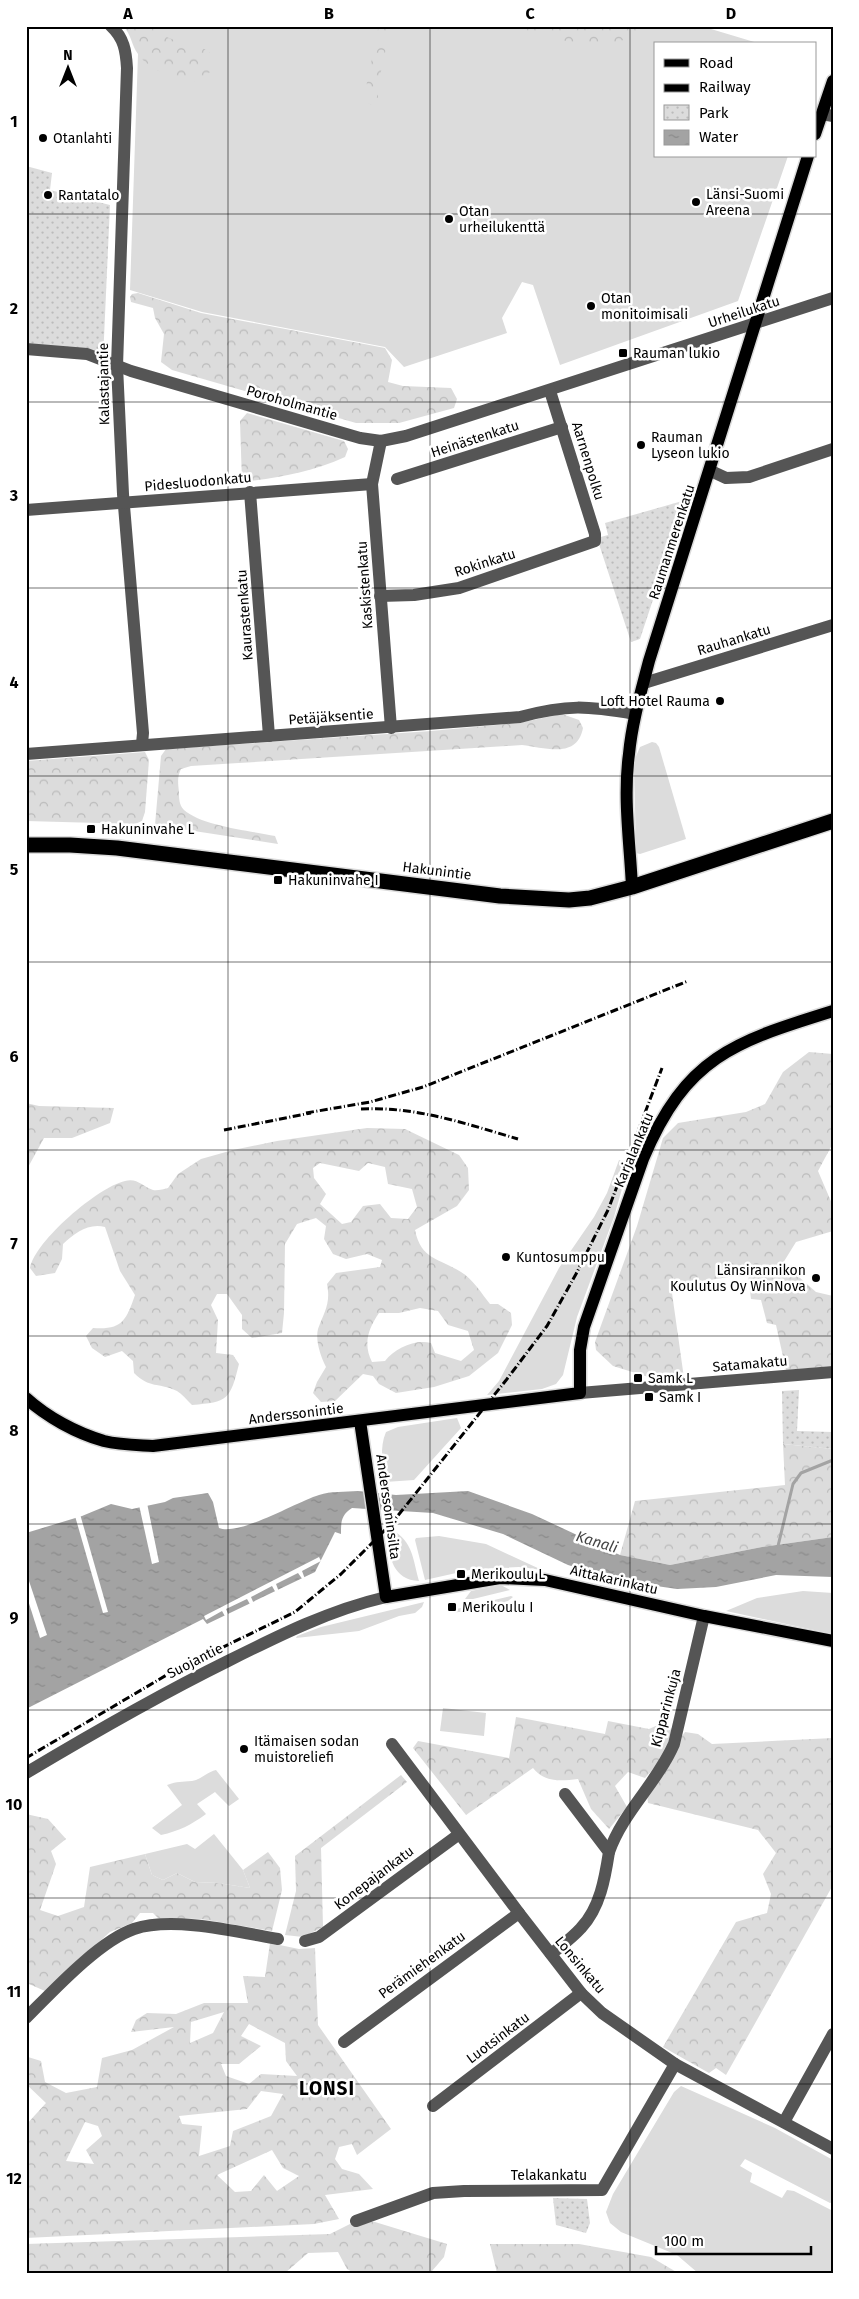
<svg xmlns="http://www.w3.org/2000/svg" width="859" height="2299" viewBox="0 0 859 2299" font-family="'Fira Sans',sans-serif">
<defs>
<pattern id="forest-crowns" width="20" height="18" patternUnits="userSpaceOnUse" patternTransform="scale(1.25)"><rect width="20" height="18" fill="#dcdcdc"/><path d="M2 6a3 3 0 1 1 6 0M12 15a3 3 0 1 1 6 0" fill="none" stroke="#bbb"/></pattern>
<pattern id="park-dots" width="8" height="8" patternUnits="userSpaceOnUse" patternTransform="scale(1.25)"><rect width="8" height="8" fill="#dcdcdc"/><path d="M2 2h.1M6 6h.1" fill="none" stroke="#bbb" stroke-width="1.8" stroke-linecap="round"/></pattern>
<pattern id="water-ripples" width="26" height="14" patternUnits="userSpaceOnUse" patternTransform="scale(1.25)"><rect width="26" height="14" fill="#a3a3a3"/><path d="M2 4q2-2 4 0t4 0M15 11q2-2 4 0t4 0" fill="none" stroke="#8b8b8b"/></pattern>
</defs>
<rect width="100%" height="100%" fill="#fff"/>
<!-- grass -->
<g fill="#dcdcdc">
<polygon points="145,26 701,26 761,44 655,44 655,156 788,156 738,301 560,365 533,285 522,282 502,318 507,333 404,367 385,347 202,312 130,290 138,54"/>
<polygon points="652,742 656,743 659,747 686,839 640,854 636,853 634,761 640,747"/>
<polygon points="619,1160 629,1164 614,1217 577,1317 563,1375 556,1384 542,1389 487,1395 499,1381 559,1268 594,1217 607,1193"/>
<path d="M 457,1418 L 461,1428 L 414,1480 L 385,1482 C 383,1465 379,1448 386,1432 L 398,1427 Z"/>
<path d="M 392,1530 C 413,1541 413,1560 419,1581 C 393,1580 389,1557 387,1535 Z"/>
<polygon points="439,1536 486,1544 542,1570 519,1567 474,1569 425,1580 415,1540 416,1538"/>
<polygon points="501,1585 510,1590 473,1599 465,1599 471,1591"/>
<polygon points="803,1591 833,1593 833,1634 726,1611 757,1598"/>
<path d="M 511,1596 L 513,1597 C 498,1611 471,1610 452,1613 L 448,1611 Z"/>
<polygon points="424,1602 422,1607 415,1613 399,1616 359,1631 296,1638 297,1636 321,1627"/>
<polygon points="443,1708 486,1713 484,1736 440,1731"/>
<path d="M 216,1770 L 239,1799 L 229,1806 L 215,1792 L 197,1804 L 206,1814 C 191,1825 179,1831 161,1835 L 152,1828 L 182,1805 L 167,1785 C 178,1781 181,1782 192,1781 C 200,1780 207,1772 216,1770 Z"/>
<polygon points="214,1834 243,1870 250,1888 218,1883 195,1882 177,1873 163,1880 152,1875 145,1854 187,1844 195,1849"/>
<polygon points="681,2086 775,2128 833,2160 833,2202 830,2203 745,2159 740,2166 752,2173 750,2182 782,2198 787,2190 794,2191 833,2211 833,2273 698,2273 677,2255 621,2232 610,2223 606,2212 613,2194 674,2092"/>
</g>
<!-- forest -->
<g fill="url(#forest-crowns)" fill-rule="evenodd">
<path d="M 123,26 L 155,26 C 164,42 182,40 198,46 C 204,48 210,53 215,57 L 210,72 L 199,82 C 178,78 151,73 138,54 C 131,45 132,35 123,26 Z"/>
<polygon points="376,26 391,26 378,85 378,98 373,105 366,103 365,92 378,29"/>
<polygon points="499,26 638,26 638,31 631,38 593,48 524,30"/>
<polygon points="138,293 201,313 385,348 392,360 388,382 403,386 451,388 457,399 454,408 399,423 356,423 172,370 161,362 164,334 155,318 153,308 131,302 130,297 132,294"/>
<path d="M 247,413 L 344,441 L 348,449 L 345,457 C 312,472 278,478 242,482 L 240,421 Z"/>
<path d="M 562,714 L 579,720 L 583,728 C 577,759 546,748 522,745 L 191,766 L 181,769 C 177,777 178,783 179,792 C 179,798 179,805 184,810 C 202,826 251,831 275,836 L 278,844 L 155,825 L 161,756 L 166,749 L 431,731 L 519,723 Z"/>
<polygon points="145,752 149,760 145,812 142,821 135,824 26,821 26,761"/>
<polygon points="809,1052 833,1054 833,1143 818,1171 833,1206 833,1231 796,1242 783,1263 816,1292 833,1296 833,1366 786,1370 776,1325 767,1323 761,1300 751,1299 748,1274 671,1286 684,1378 658,1380 613,1366 596,1350 595,1342 637,1226 663,1138 678,1123 746,1112 765,1104 783,1072"/>
<polygon points="26,1103 39,1106 114,1108 110,1123 72,1138 44,1138 26,1171"/>
<path d="M 367,1128 L 405,1129 L 459,1155 L 468,1168 L 469,1190 L 457,1206 L 415,1230 C 421,1260 439,1258 461,1272 C 472,1278 482,1294 490,1304 L 498,1304 L 511,1313 L 512,1325 L 498,1353 L 469,1376 L 434,1387 L 396,1393 L 379,1384 L 373,1376 L 363,1374 L 335,1401 L 321,1402 L 313,1393 L 317,1382 L 326,1367 C 321,1357 315,1341 318,1329 C 324,1312 331,1304 327,1284 L 336,1273 L 380,1267 L 382,1260 L 367,1254 L 346,1259 L 333,1254 L 324,1239 L 326,1226 L 316,1218 L 297,1224 L 285,1244 L 284,1313 L 282,1333 L 252,1338 L 242,1329 L 242,1315 L 227,1294 L 217,1294 L 211,1305 L 218,1320 L 216,1353 L 233,1355 L 239,1364 C 230,1400 228,1402 192,1405 C 187,1400 182,1394 177,1391 C 158,1382 150,1389 134,1373 L 133,1361 L 122,1351 L 105,1357 L 92,1348 L 86,1336 L 93,1328 C 122,1330 126,1321 135,1295 L 120,1271 L 105,1227 C 88,1223 75,1233 63,1244 L 62,1259 L 55,1273 L 36,1276 L 30,1268 C 35,1241 98,1187 125,1181 C 138,1178 141,1186 153,1190 C 157,1191 164,1189 168,1188 L 178,1174 L 201,1159 L 233,1150 L 277,1141 ZM 320,1163 L 359,1171 L 368,1163 L 385,1167 L 388,1184 L 412,1189 L 417,1207 L 408,1219 L 391,1218 L 380,1204 L 363,1206 L 351,1222 L 342,1224 L 320,1204 L 326,1194 L 314,1178 L 313,1168 ZM 420,1308 L 438,1311 L 448,1325 L 468,1331 L 474,1350 L 461,1361 L 435,1353 L 431,1343 C 415,1339 395,1348 385,1361 L 372,1362 C 363,1344 368,1329 379,1313 L 399,1313 Z"/>
<polygon points="783,1444 833,1449 833,1537 762,1547 670,1565 620,1555 635,1501 785,1485"/>
<path d="M 516,1717 L 605,1734 L 608,1721 L 649,1729 L 658,1725 L 674,1729 L 663,1758 L 645,1778 L 628,1772 L 615,1786 L 627,1807 L 609,1829 L 591,1809 L 578,1779 C 561,1781 545,1783 533,1768 L 466,1815 L 413,1748 L 418,1741 L 509,1758 Z"/>
<polygon points="685,1732 698,1734 712,1744 833,1738 833,1885 726,2075 716,2068 709,2073 663,2047 736,1922 767,1913 771,1894 763,1874 776,1853 758,1830 648,1803 647,1794 670,1765 679,1740"/>
<polygon points="401,1775 407,1782 321,1848 323,1927 303,1937 285,1935 296,1891 295,1856"/>
<polygon points="26,1814 48,1819 66,1839 51,1851 56,1864 40,1910 58,1916 84,1907 90,1867 145,1854 152,1875 163,1880 177,1873 195,1882 218,1883 250,1888 243,1870 268,1852 280,1868 282,1890 272,1931 201,1919 158,1918 153,1913 140,1913 132,1923 110,1932 45,1991 29,1984 26,1986"/>
<path d="M 270,1943 L 299,1949 L 315,1948 L 318,2025 L 391,2129 L 357,2155 L 352,2144 L 339,2147 L 335,2159 L 342,2169 L 359,2174 L 373,2189 L 325,2195 L 339,2219 L 314,2224 L 26,2238 L 26,2125 L 46,2103 L 26,2084 L 26,2048 L 28,2057 L 41,2061 L 45,2082 L 66,2093 L 97,2087 L 102,2058 L 132,2050 L 174,2027 L 131,2032 L 136,2020 L 147,2013 L 176,2014 L 204,2003 L 248,2003 L 243,1976 L 265,1977 ZM 224,2012 L 213,2033 L 190,2043 L 191,2022 ZM 249,2024 L 285,2043 L 286,2061 L 297,2076 L 261,2074 L 249,2084 L 226,2076 L 221,2064 L 239,2064 L 261,2046 L 241,2036 ZM 261,2091 L 283,2094 L 271,2116 L 233,2131 L 230,2146 L 199,2156 L 202,2126 L 182,2124 L 179,2116 L 247,2109 ZM 85,2122 L 98,2126 L 102,2136 L 86,2150 L 94,2164 L 66,2161 ZM 272,2150 L 283,2168 L 299,2176 L 277,2191 L 264,2175 L 251,2191 L 235,2192 L 217,2175 Z"/>
<polygon points="358,2220 375,2222 447,2244 444,2257 432,2271 434,2273 354,2273 347,2269 338,2252 308,2253 285,2273 26,2273 26,2244 330,2234"/>
<polygon points="490,2244 579,2244 651,2257 678,2273 497,2273"/>
</g>
<!-- park -->
<g fill="url(#park-dots)">
<polygon points="26,166 52,173 50,190 110,205 103,360 26,349"/>
<polygon points="686,500 640,639 631,642 597,538 608,535 605,523"/>
<polygon points="799,1390 797,1431 833,1432 833,1449 783,1444 782,1391"/>
<polygon points="553,2198 587,2199 590,2223 586,2233 556,2225"/>
</g>
<!-- water -->
<path fill="url(#water-ripples)" d="M 358,1491 L 396,1495 L 468,1491 L 532,1514 L 620,1555 L 670,1565 L 762,1547 L 833,1537 L 833,1577 L 776,1575 L 716,1587 L 677,1589 L 622,1581 L 568,1565 L 503,1534 L 433,1513 L 352,1508 C 341,1515 341,1522 341,1534 L 335,1532 L 315,1572 L 207,1624 L 203,1619 L 26,1709 L 26,1533 L 82,1516 L 111,1504 L 132,1509 L 165,1502 L 173,1498 L 208,1493 L 213,1502 L 219,1528 C 240,1536 296,1502 319,1495 C 331,1491 345,1492 358,1491 Z"/>
<!-- pier -->
<g fill="#fff">
<polygon points="147,1503 159,1562 152,1564 139,1505"/>
<polygon points="80,1514 108,1612 103,1613 75,1516"/>
<polygon points="319,1557 321,1561 302,1571 305,1579 303,1580 298,1573 276,1584 279,1592 276,1593 272,1586 251,1597 254,1604 251,1606 247,1599 226,1609 229,1616 226,1618 222,1611 206,1620 204,1616"/>
<polygon points="26,1572 47,1635 40,1638 26,1594"/>
</g>
<g fill="none" stroke-linecap="round" stroke-linejoin="round">
<!-- stream -->
<polyline stroke="#a3a3a3" stroke-width="3" points="778,1546 793,1484 801,1473 833,1460"/>
<defs>
<g id="major">
<polyline points="815,134 833,81"/>
<path d="M 632,887 C 630,844 623,798 629,754 C 632,722 641,692 649,661 L 808,156"/>
<path d="M 26,1398 C 47,1417 76,1433 104,1441 C 120,1445 137,1445 153,1446 L 580,1393 L 580,1350 L 584,1327 L 643,1159 C 686,1057 733,1042 833,1011"/>
<polyline points="360,1421 386,1597 500,1578 545,1580 704,1616 833,1641"/>
</g>
<polyline id="highway" points="26,845 70,845 117,848 500,896 569,900 590,898 632,887 833,821"/>
</defs>
<!-- major casing -->
<use href="#major" stroke="#dbdbdb" stroke-width="15"/>
<!-- highway casing -->
<use href="#highway" stroke="#dbdbdb" stroke-width="18"/>
<!-- minor -->
<g stroke="#555" stroke-width="12">
<path d="M 111,26 C 124,38 126,51 127,68 L 117,366 L 123,494 L 143,733 L 142,744"/>
<polyline points="822,114 833,116"/>
<polyline points="26,349 87,354 131,371 360,438 381,441 406,436 833,298"/>
<polyline points="381,441 372,484 391,728"/>
<polyline points="711,471 726,478 749,477 833,449"/>
<polyline points="397,479 562,427"/>
<polyline points="250,492 269,736"/>
<polyline points="26,510 372,484"/>
<polyline points="380,596 414,595 459,588 595,541 595,534 550,391"/>
<polyline points="644,683 833,625"/>
<path d="M 26,754 L 520,717 C 568,704 587,706 635,714"/>
<polyline points="580,1393 833,1372"/>
<polyline points="392,1744 519,1913 581,1993 602,2013 675,2064 833,2149"/>
<path d="M 26,1773 C 93,1733 159,1695 228,1661 C 280,1635 330,1610 386,1597"/>
<path d="M 609,1852 C 623,1812 657,1783 674,1744 L 704,1616"/>
<polyline points="305,1941 319,1937 458,1835"/>
<path d="M 551,1954 C 561,1946 572,1938 581,1928 C 600,1908 605,1878 609,1852 L 565,1794"/>
<path d="M 26,2018 C 53,1991 99,1941 134,1929 C 173,1916 238,1932 278,1939"/>
<polyline points="344,2042 519,1913"/>
<polyline points="433,2106 581,1993"/>
<polyline points="784,2122 833,2034"/>
<polyline points="356,2221 433,2193 464,2191 602,2190 675,2064"/>
</g>
<!-- major -->
<use href="#major" stroke="#000" stroke-width="12"/>
<!-- highway -->
<use href="#highway" stroke="#000" stroke-width="15"/>
<!-- rail -->
<g stroke="#000" stroke-width="3" stroke-dasharray="8 2.5 1 2.5" stroke-linecap="butt">
<path d="M 361,1109 C 415,1106 467,1124 518,1139"/>
<polyline points="306,1113 370,1102 423,1087 688,981"/>
<polyline points="224,1130 311,1113"/>
<polyline points="26,1758 170,1673 295,1612 341,1574 392,1523 507,1379 547,1326 576,1274 608,1210 662,1068"/>
</g>
</g>
<!-- grid -->
<path fill="none" stroke="#000" stroke-width="1" stroke-opacity="0.55" d="M 228,26 L 228,2273M 430,26 L 430,2273M 630,26 L 630,2273M 26,214 L 833,214M 26,402 L 833,402M 26,588 L 833,588M 26,776 L 833,776M 26,962 L 833,962M 26,1150 L 833,1150M 26,1336 L 833,1336M 26,1524 L 833,1524M 26,1710 L 833,1710M 26,1898 L 833,1898M 26,2084 L 833,2084"/>
<!-- markers -->
<g fill="#000" stroke="#fff" stroke-width="2">
<circle cx="43" cy="138" r="5"/>
<circle cx="48" cy="195" r="5"/>
<circle cx="696" cy="202" r="5"/>
<circle cx="449" cy="219" r="5"/>
<circle cx="591" cy="306" r="5"/>
<rect x="618" y="348" width="10" height="10" rx="2.5"/>
<circle cx="641" cy="445" r="5"/>
<circle cx="720" cy="701" r="5"/>
<rect x="86" y="824" width="10" height="10" rx="2.5"/>
<rect x="273" y="875" width="10" height="10" rx="2.5"/>
<circle cx="506" cy="1257" r="5"/>
<circle cx="816" cy="1278" r="5"/>
<rect x="633" y="1373" width="10" height="10" rx="2.5"/>
<rect x="644" y="1392" width="10" height="10" rx="2.5"/>
<rect x="456" y="1569" width="10" height="10" rx="2.5"/>
<rect x="447" y="1602" width="10" height="10" rx="2.5"/>
<circle cx="244" cy="1749" r="5"/>
</g>
<g text-anchor="middle" dominant-baseline="central" stroke-width="5" stroke-linejoin="round" paint-order="stroke">
<!-- poi labels -->
<g font-size="14" fill="#000" stroke="#fff" text-anchor="start">
<text x="53" y="138">Otanlahti</text>
<text x="706" y="194">Länsi-Suomi<tspan x="706" dy="16">Areena</tspan></text>
<text x="58" y="195">Rantatalo</text>
<text x="459" y="211">Otan<tspan x="459" dy="16">urheilukenttä</tspan></text>
<text x="601" y="298">Otan<tspan x="601" dy="16">monitoimisali</tspan></text>
<text x="633" y="353">Rauman lukio</text>
<text x="651" y="437">Rauman<tspan x="651" dy="16">Lyseon lukio</tspan></text>
<text x="710" y="701" text-anchor="end">Loft Hotel Rauma</text>
<text x="101" y="829">Hakuninvahe L</text>
<text x="288" y="880">Hakuninvahe I</text>
<text x="516" y="1257">Kuntosumppu</text>
<text x="806" y="1270" text-anchor="end">Länsirannikon<tspan x="806" dy="16">Koulutus Oy WinNova</tspan></text>
<text x="648" y="1378">Samk L</text>
<text x="659" y="1397">Samk I</text>
<text x="471" y="1574">Merikoulu L</text>
<text x="462" y="1607">Merikoulu I</text>
<text x="254" y="1741">Itämaisen sodan<tspan x="254" dy="16">muistoreliefi</tspan></text>
</g>
<!-- street labels -->
<g font-size="14" fill="#000" stroke="#fff">
<text transform="translate(744 312) rotate(-18)">Urheilukatu</text>
<text transform="translate(104 384) rotate(-91)">Kalastajantie</text>
<text transform="translate(292 403) rotate(16)">Poroholmantie</text>
<text transform="translate(475 439) rotate(-18)">Heinästenkatu</text>
<text transform="translate(588 461) rotate(73)">Aarnenpolku</text>
<text transform="translate(198 482) rotate(-5)">Pidesluodonkatu</text>
<text transform="translate(672 542) rotate(-72)">Raumanmerenkatu</text>
<text transform="translate(485 563) rotate(-18)">Rokinkatu</text>
<text transform="translate(365 585) rotate(-94)">Kaskistenkatu</text>
<text transform="translate(245 615) rotate(-94)">Kaurastenkatu</text>
<text transform="translate(734 640) rotate(-17)">Rauhankatu</text>
<text transform="translate(331 717) rotate(-4)">Petäjäksentie</text>
<text transform="translate(437 871) rotate(7)">Hakunintie</text>
<text transform="translate(634 1150) rotate(-67)">Karjalankatu</text>
<text transform="translate(750 1364) rotate(-5)">Satamakatu</text>
<text transform="translate(296 1414) rotate(-7)">Anderssonintie</text>
<text transform="translate(388 1507) rotate(82)">Anderssoninsilta</text>
<text transform="translate(614 1580) rotate(13)">Aittakarinkatu</text>
<text transform="translate(195 1661) rotate(-27)">Suojantie</text>
<text transform="translate(666 1708) rotate(-75)">Kipparinkuja</text>
<text transform="translate(374 1878) rotate(-37)">Konepajankatu</text>
<text transform="translate(422 1965) rotate(-36)">Perämiehenkatu</text>
<text transform="translate(580 1965) rotate(50)">Lonsinkatu</text>
<text transform="translate(498 2038) rotate(-37)">Luotsinkatu</text>
<text x="549" y="2175">Telakankatu</text>
</g>
<!-- water labels -->
<g font-size="15" font-style="italic" fill="#444" stroke="#fff">
<text transform="translate(597 1542) rotate(17)">Kanali</text>
</g>
<!-- district labels -->
<g font-size="19" font-weight="bold" letter-spacing="1" fill="#000" stroke="#fff">
<text x="327" y="2088">LONSI</text>
</g>
</g>
<!-- border -->
<rect width="859" height="2299" fill="none" stroke="#ffffff" stroke-width="55"/>
<!-- legend -->
<rect x="654" y="42" width="162" height="115" fill="#ffffff" stroke="#999999"/>
<rect x="664" y="59" width="25" height="8" fill="#000000" stroke="#999999"/>
<text x="699" y="68" font-size="15" fill="#000000">Road</text>
<rect x="664" y="84" width="25" height="8" fill="#000000" stroke="#999999"/>
<text x="699" y="92" font-size="15" fill="#000000">Railway</text>
<rect x="664" y="105" width="25" height="15" fill="url(#park-dots)" stroke="#999999"/>
<text x="699" y="118" font-size="15" fill="#000000">Park</text>
<rect x="664" y="130" width="25" height="15" fill="url(#water-ripples)" stroke="#999999"/>
<text x="699" y="142" font-size="15" fill="#000000">Water</text>
<!-- north arrow -->
<g transform="translate(68 68)" stroke="#ffffff" stroke-width="4" paint-order="stroke">
<path d="M0-4L9 19L0 12L-9 19Z" fill="#000000"/>
<text y="-8" font-size="14" font-weight="bold" text-anchor="middle" fill="#000000">N</text>
</g>
<!-- scale -->
<path d="M656 2246v8h155v-8" fill="none" stroke="#000000" stroke-width="2.5"/>
<text x="664" y="2246" font-size="15" fill="#000000" stroke="#ffffff" stroke-width="4" paint-order="stroke">100 m</text>
<rect x="28" y="28" width="804" height="2244" fill="none" stroke="#000" stroke-width="2"/>
<g font-size="16" text-anchor="middle" font-weight="bold" fill="#000">
<text x="128" y="19">A</text>
<text x="329" y="19">B</text>
<text x="530" y="19">C</text>
<text x="731" y="19">D</text>
<text x="14" y="127">1</text>
<text x="14" y="314">2</text>
<text x="14" y="501">3</text>
<text x="14" y="688">4</text>
<text x="14" y="875">5</text>
<text x="14" y="1062">6</text>
<text x="14" y="1249">7</text>
<text x="14" y="1436">8</text>
<text x="14" y="1623">9</text>
<text x="14" y="1810">10</text>
<text x="14" y="1997">11</text>
<text x="14" y="2184">12</text>
</g>
</svg>
